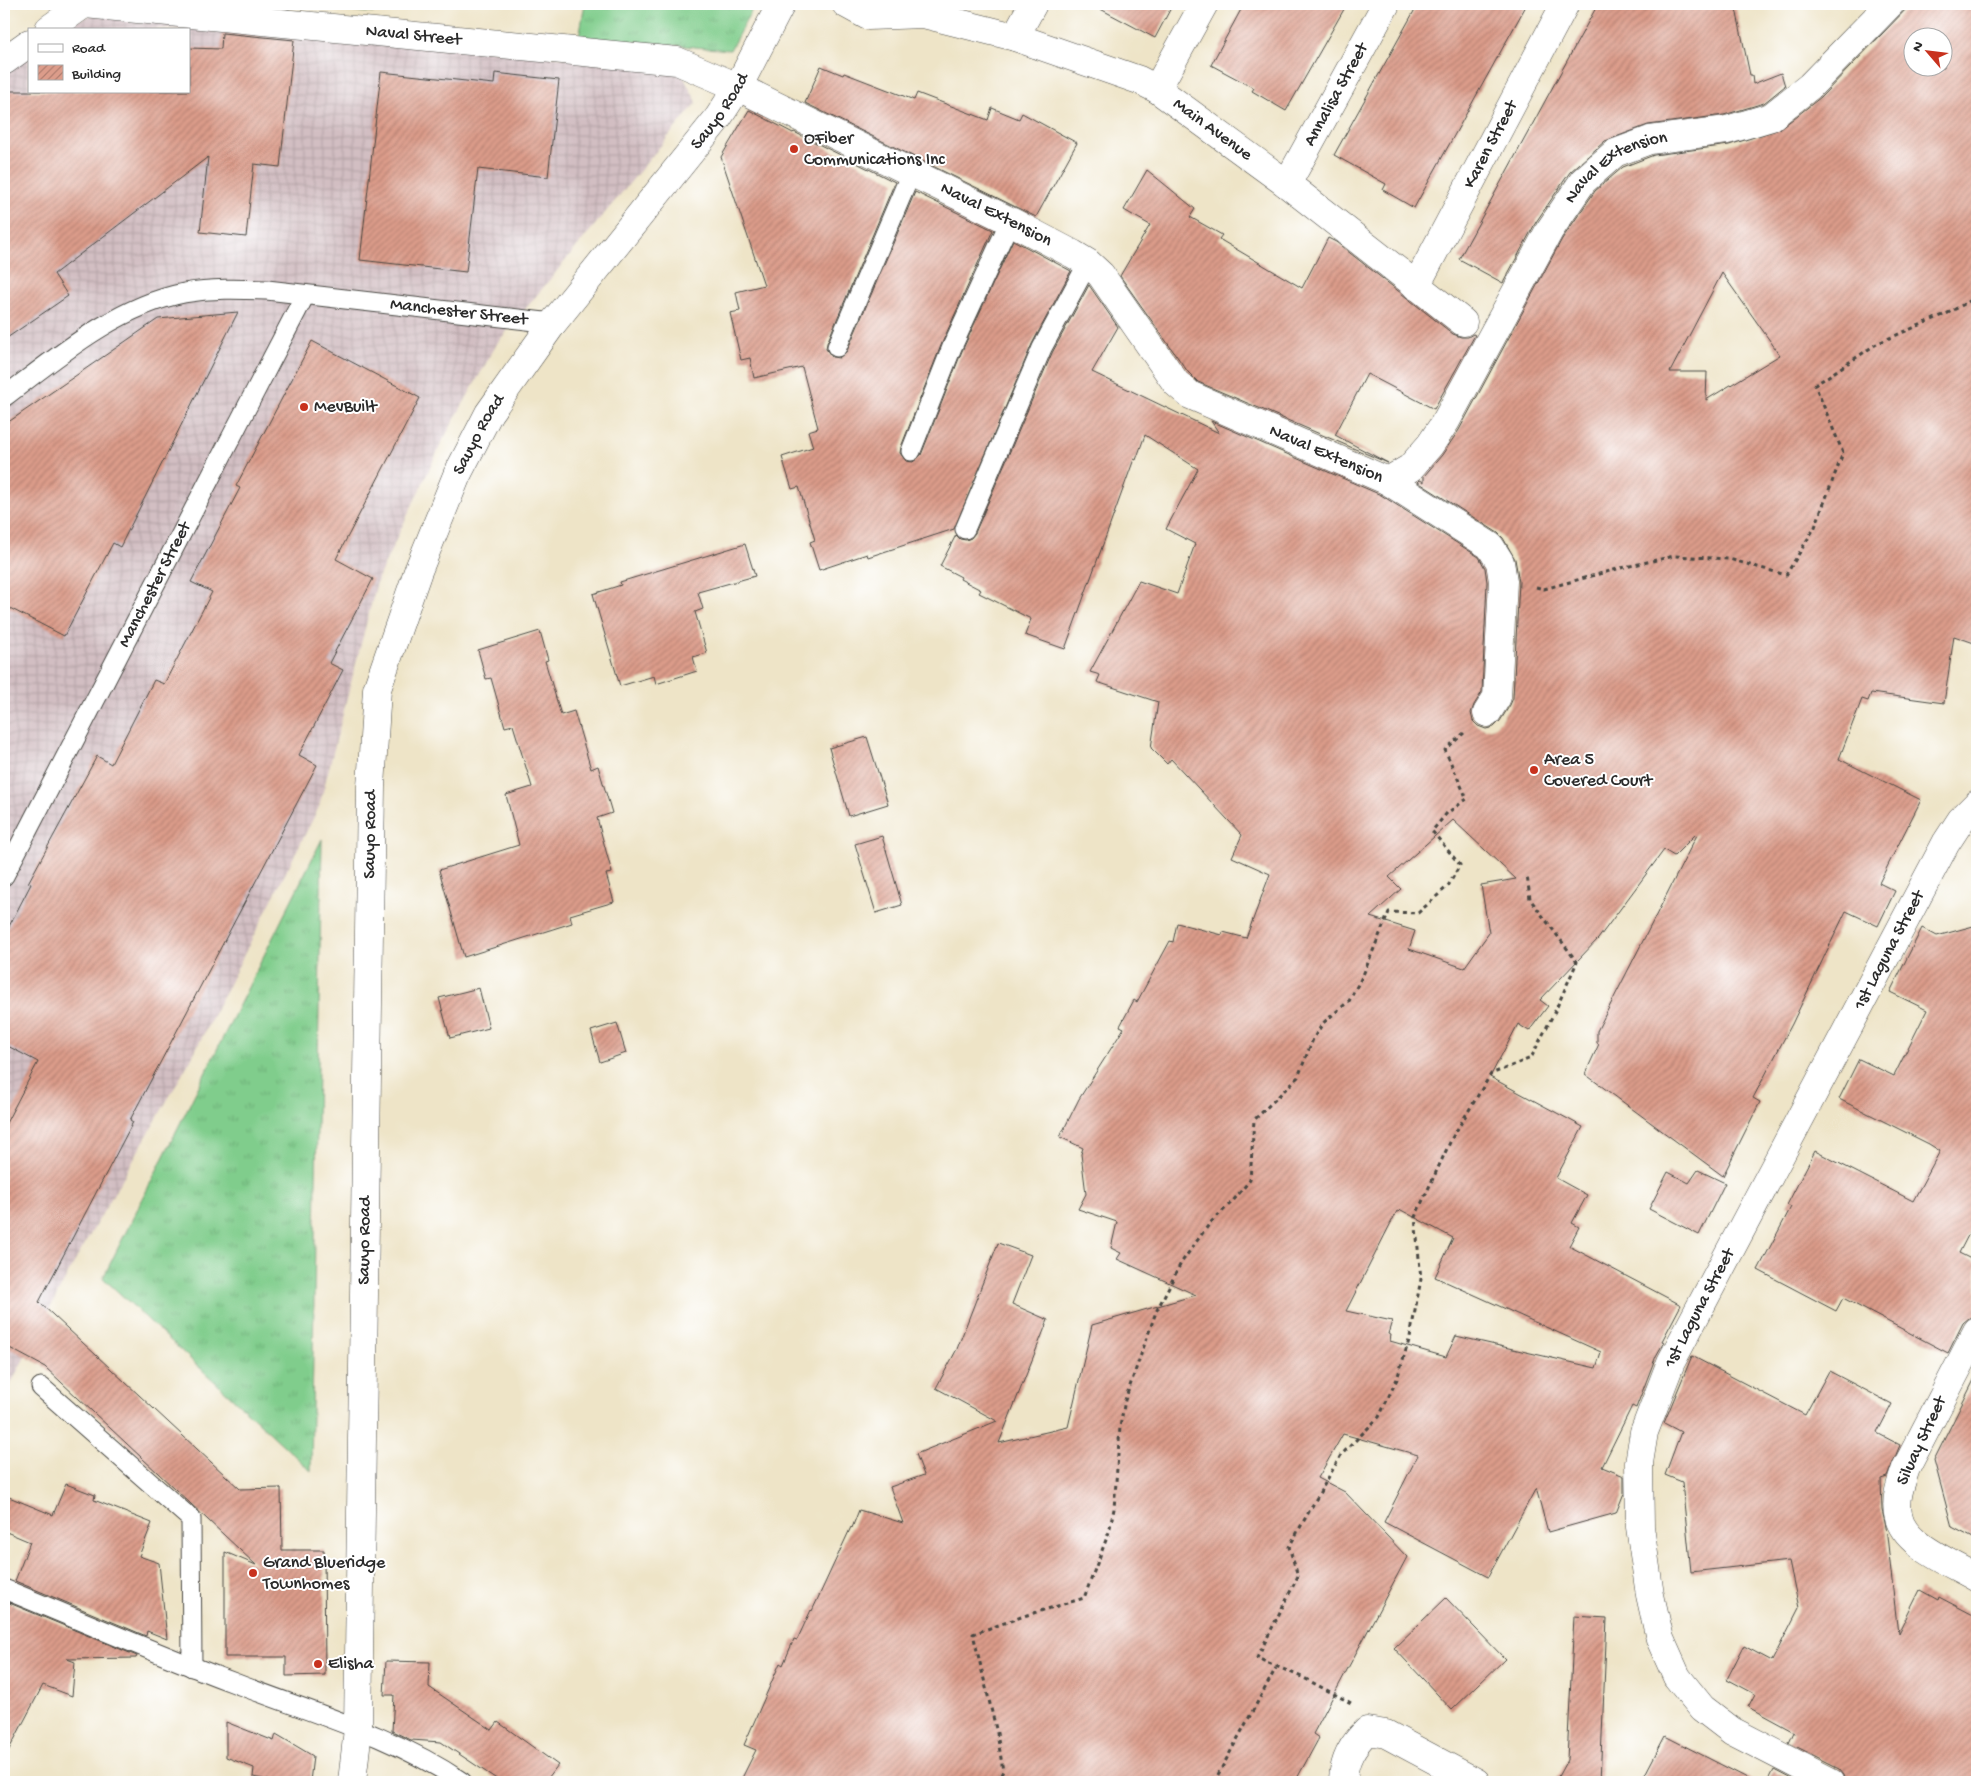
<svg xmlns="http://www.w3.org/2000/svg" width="1981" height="1786" viewBox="0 0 1981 1786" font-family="'Gochi Hand',sans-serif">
<defs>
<pattern id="industrial-grid" width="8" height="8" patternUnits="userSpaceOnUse" patternTransform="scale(1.25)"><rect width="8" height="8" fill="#d2bec2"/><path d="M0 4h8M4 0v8" fill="none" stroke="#b4a3a7"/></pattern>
<pattern id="grass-tufts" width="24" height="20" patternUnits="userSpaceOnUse" patternTransform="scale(1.25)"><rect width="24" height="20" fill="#80cd8c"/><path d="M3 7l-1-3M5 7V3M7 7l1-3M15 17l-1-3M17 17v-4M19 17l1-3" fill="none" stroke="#6fb079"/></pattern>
<pattern id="building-hatch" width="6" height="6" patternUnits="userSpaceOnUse" patternTransform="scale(1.25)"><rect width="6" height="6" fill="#dc9c8a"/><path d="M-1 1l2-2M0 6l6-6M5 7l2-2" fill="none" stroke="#b37f71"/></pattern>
</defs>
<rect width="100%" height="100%" fill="#fff"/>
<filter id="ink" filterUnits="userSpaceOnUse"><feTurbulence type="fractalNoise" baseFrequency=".02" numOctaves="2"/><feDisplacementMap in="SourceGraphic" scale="10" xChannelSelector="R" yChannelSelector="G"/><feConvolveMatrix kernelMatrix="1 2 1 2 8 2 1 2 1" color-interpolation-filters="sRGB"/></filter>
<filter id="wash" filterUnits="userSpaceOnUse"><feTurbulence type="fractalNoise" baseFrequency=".0096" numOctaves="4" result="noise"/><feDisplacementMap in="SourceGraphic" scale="20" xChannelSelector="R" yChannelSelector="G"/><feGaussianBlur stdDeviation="1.12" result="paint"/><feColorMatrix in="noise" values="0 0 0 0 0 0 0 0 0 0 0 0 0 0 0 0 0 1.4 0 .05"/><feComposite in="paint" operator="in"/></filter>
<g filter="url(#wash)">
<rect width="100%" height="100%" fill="#eee4c7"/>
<!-- industrial -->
<polygon fill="url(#industrial-grid)" points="103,11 679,69 697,102 498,342 443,440 378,578 319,807 191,1059 70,1270 4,1397 4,73 29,55 29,91 189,91 189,29 65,29 75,21"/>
<!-- grass -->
<g fill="url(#grass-tufts)" stroke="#567c5c">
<polygon points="283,4 374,4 373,13"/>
<polygon points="585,4 755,4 730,50 579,37"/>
<polygon points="322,839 311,1471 103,1278"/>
</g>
<g id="blocks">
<!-- building -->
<g fill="url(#building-hatch)" fill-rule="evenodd">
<polygon points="1091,4 1173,4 1155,38"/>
<polygon points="1244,4 1347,4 1286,111 1252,91 1254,88 1211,65"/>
<polygon points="1418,4 1527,4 1414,208 1383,190 1386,184 1334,155"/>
<polygon points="1598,4 1735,4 1750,75 1752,75 1753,84 1781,73 1785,86 1764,103 1724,115 1648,125 1605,141 1570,172 1536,222 1503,283 1459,259"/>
<path d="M 1911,4 L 1977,4 L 1977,644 L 1954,636 L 1944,703 L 1871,693 L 1868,701 L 1862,699 L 1839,759 L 1921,800 L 1879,883 L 1895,891 L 1878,926 L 1846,911 L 1792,1024 L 1753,1098 L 1760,1102 L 1723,1176 L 1585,1074 L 1599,1044 L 1597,1043 L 1597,1031 L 1697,835 L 1696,834 L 1674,856 L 1664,850 L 1598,939 L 1540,1000 L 1548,1006 L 1529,1031 L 1518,1024 L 1490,1077 L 1583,1127 L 1556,1178 L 1587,1195 L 1572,1223 L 1579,1227 L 1569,1246 L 1681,1305 L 1662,1341 L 1664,1342 L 1656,1356 L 1636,1408 L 1632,1406 L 1602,1467 L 1624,1476 L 1624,1493 L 1616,1513 L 1548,1532 L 1536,1488 L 1488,1577 L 1384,1522 L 1418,1455 L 1343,1434 L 1318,1478 L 1345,1492 L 1407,1557 L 1313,1734 L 1319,1738 L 1295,1782 L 740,1782 L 756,1750 L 744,1745 L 780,1663 L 783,1665 L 794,1639 L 797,1640 L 811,1610 L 812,1611 L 851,1527 L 852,1528 L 859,1510 L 903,1523 L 890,1487 L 924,1475 L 916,1454 L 997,1421 L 936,1388 L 957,1349 L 998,1243 L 1031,1255 L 1012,1304 L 1048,1320 L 999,1443 L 1068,1427 L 1092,1325 L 1196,1295 L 1117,1259 L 1121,1253 L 1111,1248 L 1117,1222 L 1078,1209 L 1086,1194 L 1081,1154 L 1083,1148 L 1060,1137 L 1079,1099 L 1124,1028 L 1120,1026 L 1134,1000 L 1137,1002 L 1170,941 L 1173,942 L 1177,923 L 1222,935 L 1223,932 L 1246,938 L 1270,874 L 1232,857 L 1242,835 L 1171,759 L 1167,764 L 1151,748 L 1158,702 L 1097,682 L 1100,675 L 1090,672 L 1139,581 L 1177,594 L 1195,544 L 1166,529 L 1198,469 L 1145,435 L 1136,460 L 1134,459 L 1065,649 L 1025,635 L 1031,619 L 979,593 L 981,590 L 960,579 L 961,577 L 940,566 L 956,535 L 960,539 L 966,540 L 971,538 L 975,533 L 1052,353 L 1089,285 L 1118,327 L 1092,372 L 1219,433 L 1211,421 L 1381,495 L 1479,557 L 1485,568 L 1487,582 L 1482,692 L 1474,705 L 1471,713 L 1473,721 L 1478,726 L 1486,729 L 1494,727 L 1500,721 L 1510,705 L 1513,698 L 1519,582 L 1515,559 L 1503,538 L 1498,533 L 1418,482 L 1420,480 L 1424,482 L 1424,476 L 1442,455 L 1459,430 L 1562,239 L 1595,191 L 1623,167 L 1654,155 L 1729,145 L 1780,129 L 1821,97 ZM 1914,38 L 1944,38 L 1944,68 L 1914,68 ZM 1722,273 L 1780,355 L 1706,400 L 1707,372 L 1670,372 ZM 1453,820 L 1516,879 L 1481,885 L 1489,933 L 1464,968 L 1409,949 L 1415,931 L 1370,917 L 1401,889 L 1389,877 ZM 1401,1210 L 1453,1238 L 1435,1277 L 1601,1352 L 1596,1368 L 1456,1336 L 1446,1357 L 1390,1341 L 1391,1335 L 1388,1334 L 1392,1321 L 1346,1311 L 1397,1211 L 1399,1212 Z"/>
<polygon points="222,33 294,40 280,167 254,164 246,237 200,232 208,157 54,274 68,296 4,340 4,91 189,91 189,48 221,49"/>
<polygon points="821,66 843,75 844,73 914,100 917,93 988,120 992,108 1019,119 1022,113 1077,143 1036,217 805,103"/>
<polygon points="381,72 494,84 495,73 559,80 548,177 478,169 466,272 360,260"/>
<polygon points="749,110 793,133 794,132 895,182 827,343 826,349 832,357 839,358 847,351 915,192 993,230 942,343 901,447 900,453 906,461 913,462 921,455 962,351 1013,240 1071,271 1032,344 954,529 868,557 867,554 819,570 810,542 815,540 799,487 792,489 782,457 813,447 808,431 818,428 802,367 754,378 750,358 741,360 730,313 740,311 736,292 764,285 721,157"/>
<polygon points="1147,170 1195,209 1190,217 1222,235 1219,239 1302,288 1328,238 1336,242 1453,334 1461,337 1468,337 1473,334 1475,335 1434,409 1367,374 1335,435 1388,463 1198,382 1188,372 1120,276 1150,225 1124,210"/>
<polygon points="238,312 120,547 113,543 64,636 4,605 4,425 158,319"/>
<polygon points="312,341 420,398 336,559 373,579 329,663 343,670 299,755 317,765 130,1120 133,1122 39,1302 240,1489 281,1488 282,1550 324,1550 325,1675 286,1676 286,1657 225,1657 225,1552 256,1565 45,1367 4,1345 4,1127 38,1062 4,1044 4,936 31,884 28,883 97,756 111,764 154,680 164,684 212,592 191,582 240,488 236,486"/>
<polygon points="745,544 755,576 698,592 703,609 695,612 707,653 693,657 697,671 656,684 654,676 620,686 593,594 621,585 620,582"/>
<polygon points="540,631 548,660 545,661 561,715 574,711 591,769 598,766 612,813 597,818 612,873 606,874 614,902 570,915 572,923 464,957 439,870 519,845 506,795 532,787 513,725 505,727 491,678 486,679 478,650"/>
<polygon points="867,737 888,804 849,816 829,748"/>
<polygon points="882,836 902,905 876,913 855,844"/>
<polygon points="1977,925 1977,1218 1959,1253 1977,1262 1977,1316 1969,1318 1963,1323 1948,1353 1843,1298 1836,1311 1758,1270 1791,1207 1787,1205 1815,1151 1913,1201 1940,1151 1929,1144 1839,1099 1859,1059 1894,1076 1927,1010 1890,992 1922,928 1937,936"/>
<polygon points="479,988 489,1028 450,1038 439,998"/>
<polygon points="617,1023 626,1053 600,1062 591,1031"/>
<polygon points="1698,1170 1725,1183 1699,1235 1649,1209 1668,1172 1689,1183"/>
<polygon points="1692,1356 1805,1415 1829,1371 1892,1404 1877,1433 1900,1445 1887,1477 1881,1479 1882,1510 1886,1527 1898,1634 1920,1590 1938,1600 1939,1597 1977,1617 1977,1782 1846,1782 1844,1774 1839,1768 1789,1743 1794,1732 1748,1707 1755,1694 1727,1679 1744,1646 1772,1661 1799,1608 1789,1561 1691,1572 1682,1482 1665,1475 1681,1432 1664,1423"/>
<polygon points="1977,1374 1977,1540 1952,1527 1934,1460"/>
<polygon points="66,1484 95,1495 94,1500 152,1523 139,1556 159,1563 167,1639 147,1631 146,1636 15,1581 30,1542 4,1531 4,1495 53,1515"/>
<polygon points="1446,1598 1505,1659 1452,1710 1394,1648"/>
<polygon points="7,1602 137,1656 136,1658 67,1659 75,1662 72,1696 43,1685 4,1759 4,1609"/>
<polygon points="1574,1616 1607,1618 1600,1782 1555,1782 1567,1760"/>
<polygon points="386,1661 430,1662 429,1687 492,1730 498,1722 558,1765 545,1782 501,1782 441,1742 411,1740 392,1731 394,1695 384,1695"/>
<polygon points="226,1722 274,1741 276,1734 313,1756 310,1782 277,1782 253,1777 254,1768 226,1757"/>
<polygon points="1665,1736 1755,1782 1641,1782"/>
<polygon points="1774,1770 1797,1782 1768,1782"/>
</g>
</g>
</g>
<g filter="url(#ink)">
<use href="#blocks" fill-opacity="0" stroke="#484742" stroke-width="1"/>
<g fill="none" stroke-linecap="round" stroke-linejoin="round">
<defs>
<g id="service">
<polyline points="837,347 911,173"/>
<path id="s1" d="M 4,397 C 57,357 117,306 184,293 C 212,288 239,289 267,290 L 553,323"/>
<polyline points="911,451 952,347 1010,221"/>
<polyline points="965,529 1042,348 1088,263"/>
<path id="s2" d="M 4,876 L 305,295"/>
<polyline points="41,1387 191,1519 192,1667"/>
<path d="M 4,1589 C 80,1620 155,1653 232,1682 C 309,1712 393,1735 462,1782"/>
</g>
<polyline id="pedestrian" points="1388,481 1490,546 1500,562 1503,581 1497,697 1487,713"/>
<g id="minor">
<path id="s3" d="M 85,4 L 677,61 L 738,87 L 1010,221 L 1073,254 L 1088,263 L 1101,275 L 1176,383 L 1190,395 L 1388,481 L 1410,468 L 1430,445 L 1446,421 L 1549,231 L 1583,181 L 1615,153 L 1650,140 L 1727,130 L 1771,117 L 1810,86 L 1890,4"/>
<path id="s4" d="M 846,4 L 868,16 L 923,14 L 1015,37 L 1139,80 L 1157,89 L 1287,184 L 1463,322"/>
<polyline points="49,29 84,4"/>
<polyline points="1015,37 1033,4"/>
<polyline points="4,61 29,43"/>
<polyline points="1157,89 1204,4"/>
<path id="s5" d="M 1287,184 L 1386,4"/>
<path id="s6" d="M 1416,286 L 1565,4"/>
<path d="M 1977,1331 L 1906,1468 C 1901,1483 1895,1498 1898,1514 C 1903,1545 1952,1563 1977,1578"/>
<path d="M 1346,1782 L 1343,1779 C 1344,1760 1353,1744 1367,1731 L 1386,1734 L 1476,1782"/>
<path id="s7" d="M 1831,1782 L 1732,1731 L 1702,1708 L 1677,1677 L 1660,1639 L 1650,1595 L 1640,1527 L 1639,1463 L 1644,1432 L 1671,1362 L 1946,843 L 1961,820 L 1977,804"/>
</g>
<g id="secondary">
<path id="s8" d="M 352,1782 L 358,1729 L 371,787 L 377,689 L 418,571 L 457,475 L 489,413 L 553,323 L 718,118 L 738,87 L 781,4"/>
</g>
</defs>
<!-- service casing -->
<use href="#service" stroke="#484742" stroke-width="21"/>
<!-- pedestrian casing -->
<use href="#pedestrian" stroke="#484742" stroke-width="29"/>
<!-- minor casing -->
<use href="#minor" stroke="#484742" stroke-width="29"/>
<!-- secondary casing -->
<use href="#secondary" stroke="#484742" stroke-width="29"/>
<!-- path -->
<g stroke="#484742" stroke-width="3" stroke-dasharray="4 4" stroke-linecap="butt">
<polyline points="1536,587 1544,589 1621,568 1674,556 1729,559 1786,575 1815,527 1843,453 1815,385 1878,343 1948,313 1977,297"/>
<polyline points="1351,1703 1304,1678 1257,1658 1298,1576 1289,1547 1341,1455 1379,1417 1397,1379 1410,1337 1421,1279 1415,1217 1452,1138 1491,1074 1531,1058 1556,1009 1577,962 1530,899 1527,875"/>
<polyline points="997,1782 1003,1771 997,1733 973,1634 1027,1615 1084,1598 1109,1532 1114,1509 1120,1427 1125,1400 1156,1312 1181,1263 1210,1223 1233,1201 1250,1180 1254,1120 1298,1077 1313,1039 1323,1023 1349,1001 1363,975 1389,912 1418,913 1448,886 1460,865 1432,831 1447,813 1467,799 1445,750 1464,733"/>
<polyline points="1214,1782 1276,1668"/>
</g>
<!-- service -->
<use href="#service" stroke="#fff" stroke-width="19"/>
<!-- pedestrian -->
<use href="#pedestrian" stroke="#fff" stroke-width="28"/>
<!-- minor -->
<use href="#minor" stroke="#fff" stroke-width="28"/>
<!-- secondary -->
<use href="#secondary" stroke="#fff" stroke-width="28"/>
</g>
</g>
<!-- markers -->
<g fill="#c8321e" stroke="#fff" stroke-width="2">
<circle cx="794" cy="149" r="5"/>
<circle cx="304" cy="407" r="5"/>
<circle cx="1534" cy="770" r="5"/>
<circle cx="253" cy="1573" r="5"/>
<circle cx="318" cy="1664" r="5"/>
</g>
<g text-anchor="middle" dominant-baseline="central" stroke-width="4" stroke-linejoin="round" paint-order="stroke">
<!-- street labels -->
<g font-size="18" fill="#2b2b2b" stroke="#fff">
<text stroke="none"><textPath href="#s3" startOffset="330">Naval Street</textPath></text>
<text stroke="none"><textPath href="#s5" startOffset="102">Annalisa Street</textPath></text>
<text stroke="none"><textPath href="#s8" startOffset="1772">Sauyo Road</textPath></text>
<text stroke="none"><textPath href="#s4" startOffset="395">Main Avenue</textPath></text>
<text stroke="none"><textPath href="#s6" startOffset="160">Karen Street</textPath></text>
<text stroke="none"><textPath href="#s3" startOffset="1834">Naval Extension</textPath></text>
<text stroke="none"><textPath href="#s3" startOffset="949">Naval Extension</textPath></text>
<text stroke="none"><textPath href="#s1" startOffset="486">Manchester Street</textPath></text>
<text stroke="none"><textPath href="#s8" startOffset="1368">Sauyo Road</textPath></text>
<text stroke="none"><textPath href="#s3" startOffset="1369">Naval Extension</textPath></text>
<text stroke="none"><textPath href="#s2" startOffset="328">Manchester Street</textPath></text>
<text stroke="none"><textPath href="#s8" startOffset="948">Sauyo Road</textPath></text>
<text stroke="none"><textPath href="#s7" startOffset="981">1st Laguna Street</textPath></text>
<text stroke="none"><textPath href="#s8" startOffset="542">Sauyo Road</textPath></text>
<text stroke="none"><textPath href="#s7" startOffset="576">1st Laguna Street</textPath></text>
<text transform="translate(1922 1441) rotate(-65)">Siluay Street</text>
</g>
<!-- poi labels -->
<g font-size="18" fill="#2b2b2b" stroke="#fff" text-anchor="start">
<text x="804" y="139">OFiber<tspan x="804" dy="21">Communications Inc</tspan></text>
<text x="314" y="407">MevBuilt</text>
<text x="1544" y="760">Area 5<tspan x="1544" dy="21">Covered Court</tspan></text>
<text x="263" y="1563">Grand Blueridge<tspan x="263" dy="21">Townhomes</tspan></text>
<text x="328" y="1664">Elisha</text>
</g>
</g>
<!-- margin -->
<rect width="1981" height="1786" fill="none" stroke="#fff" stroke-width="20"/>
<!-- legend -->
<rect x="28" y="28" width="162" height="65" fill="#ffffff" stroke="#aaaaaa"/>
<rect x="38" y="44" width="25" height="8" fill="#ffffff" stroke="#aaaaaa"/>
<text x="72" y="52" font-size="15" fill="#2b2b2b">Road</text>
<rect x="38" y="65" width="25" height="15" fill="url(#building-hatch)" stroke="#aaaaaa"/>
<text x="72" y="78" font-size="15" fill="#2b2b2b">Building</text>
<!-- north arrow -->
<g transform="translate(1928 52) rotate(298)"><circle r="24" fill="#ffffff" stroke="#aaaaaa"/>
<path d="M0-4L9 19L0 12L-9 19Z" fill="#c8321e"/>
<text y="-8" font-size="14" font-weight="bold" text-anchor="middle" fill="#2b2b2b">N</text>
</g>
</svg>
